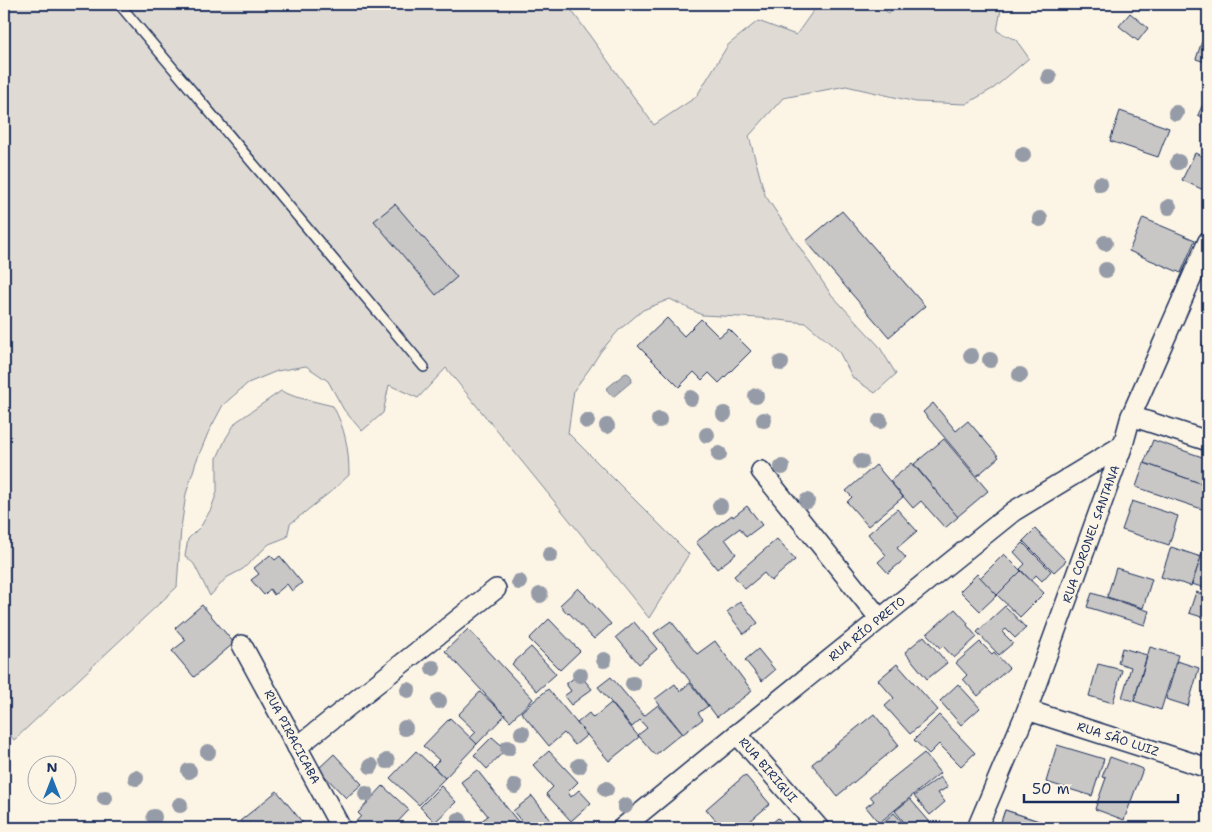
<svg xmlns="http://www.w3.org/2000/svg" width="1212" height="832" viewBox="0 0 1212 832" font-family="'Shantell Sans',sans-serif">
<rect width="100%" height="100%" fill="#fcf5e5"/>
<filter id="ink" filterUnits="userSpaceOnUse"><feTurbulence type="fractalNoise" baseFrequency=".02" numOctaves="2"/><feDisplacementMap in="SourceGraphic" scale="10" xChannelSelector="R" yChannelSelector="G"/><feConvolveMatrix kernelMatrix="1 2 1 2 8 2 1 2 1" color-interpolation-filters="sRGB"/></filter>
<g filter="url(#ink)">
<!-- green -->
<g fill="#dfdbd4" stroke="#7d8599">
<polygon points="4,4 567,4 654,125 696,97 728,45 758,21 796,35 816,7 820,4 875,4 889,13 896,4 1002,4 997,31 1016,40 1029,58 994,88 966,104 916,102 846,86 783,98 749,136 765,195 830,293 879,346 896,374 875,393 853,378 838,350 806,323 760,318 702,315 670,299 643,310 619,330 601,351 590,368 574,390 568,433 689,554 649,618 446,368 418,398 389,385 383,413 362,431 344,410 328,381 306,366 277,371 248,383 223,405 208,433 196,462 186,494 181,528 177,587 14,740 4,727"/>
<path d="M 281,391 L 296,397 L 333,406 C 345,428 349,449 349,475 L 334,489 L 290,524 L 287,537 L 269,544 L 243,569 L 226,578 L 210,596 L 194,564 L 185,556 L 188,539 L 201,526 L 211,509 L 217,492 L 217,458 L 226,438 L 236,422 Z"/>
</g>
<!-- water -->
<polygon fill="#b2b4b8" stroke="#767f94" points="627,373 630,375 632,379 631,382 613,397 606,389 624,374"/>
<!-- building -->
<g fill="#c8c7c6" stroke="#1b2f5e">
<polygon points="1130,13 1148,28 1138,41 1119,26"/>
<polygon points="1202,41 1208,43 1208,63 1196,59"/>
<polygon points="1208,93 1208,120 1198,115"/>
<polygon points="1120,111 1169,128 1158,157 1110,141"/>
<polygon points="1195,153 1208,159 1208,192 1182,180"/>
<polygon points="395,204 457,277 436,295 374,221"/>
<polygon points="842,211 925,306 889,337 806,241"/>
<polygon points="1143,218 1195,240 1181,273 1129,251"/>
<polygon points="667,318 684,336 701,319 719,337 729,329 751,351 719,383 709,373 702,380 694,372 679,387 638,346"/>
<polygon points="1208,330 1208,348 1202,346"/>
<polygon points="933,403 956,431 968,421 999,457 977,476 923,412"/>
<polygon points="944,439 988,491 957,517 914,464"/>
<polygon points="1153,440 1208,459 1208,486 1144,463"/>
<polygon points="912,463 958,517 945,528 921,501 913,508 890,481"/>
<polygon points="1144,463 1208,486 1208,511 1136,487"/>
<polygon points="876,465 903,497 868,526 847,502 852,497 846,491"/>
<polygon points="1132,501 1178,516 1169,545 1122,530"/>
<polygon points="747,506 762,525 746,537 740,528 725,539 736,554 717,569 696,542 732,515 733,517"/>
<polygon points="897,509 917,531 897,548 906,558 888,573 878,562 886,555 868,534"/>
<polygon points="1035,529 1066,561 1054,572 1023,541"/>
<polygon points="1207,538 1208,538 1208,589 1192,584"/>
<polygon points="777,539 795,560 771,581 764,573 745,589 734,576"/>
<polygon points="1023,543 1051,571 1042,581 1036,575 1031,581 1020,569 1025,564 1014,552"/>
<polygon points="1171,547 1201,557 1191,586 1161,577"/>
<polygon points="1004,554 1021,571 997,595 980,578"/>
<polygon points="270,555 275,560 280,556 302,583 292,591 287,584 274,595 270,589 264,595 251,580 259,574 254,568"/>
<polygon points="1116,568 1152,579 1143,608 1107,597"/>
<polygon points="1021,571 1044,593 1020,617 997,595"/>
<polygon points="977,574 997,595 980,611 960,591"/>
<polygon points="578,588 586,596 585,596 611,624 594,639 568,612 567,613 560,605"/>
<polygon points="1196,592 1208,596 1208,619 1189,613"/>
<polygon points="1092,593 1149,611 1145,625 1087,607"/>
<polygon points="740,601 758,623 744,634 727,612"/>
<polygon points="202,605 234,643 194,677 172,651 186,640 175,628"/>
<polygon points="1005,606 1026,628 1015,638 1006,629 1002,632 1013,643 999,655 977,632"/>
<polygon points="955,609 968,623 967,625 977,637 954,658 943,646 940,648 927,634"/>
<polygon points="549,619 580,651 560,670 529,639"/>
<polygon points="671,621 697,654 715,641 752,691 717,717 654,633"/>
<polygon points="634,622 657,649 639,664 616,637"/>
<polygon points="468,629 533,699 510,721 445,651"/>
<polygon points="924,636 947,663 927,679 905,652"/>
<polygon points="980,642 992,654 994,652 1009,668 978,696 963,679 967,675 956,663"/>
<polygon points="531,647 556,674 537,691 512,664"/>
<polygon points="1150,647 1178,655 1161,710 1134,701"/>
<polygon points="1122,648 1147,655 1134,701 1122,698 1131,667 1118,663"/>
<polygon points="758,649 775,670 762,681 745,660"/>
<polygon points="1177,661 1199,668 1188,706 1166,699"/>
<polygon points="897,664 938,710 910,734 885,706 894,698 878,680"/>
<polygon points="1098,664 1122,670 1113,703 1089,696"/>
<polygon points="579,674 592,689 571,705 564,696 571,691 566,684"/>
<polygon points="611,677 644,716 658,705 682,733 655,755 638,735 647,728 640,720 632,727 598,687"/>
<polygon points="690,683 708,706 698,713 703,719 683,734 655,699 675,684 680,691"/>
<polygon points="958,684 980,708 961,725 940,701"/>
<polygon points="548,689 587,735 575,745 564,733 549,746 521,712"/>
<polygon points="1208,690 1208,713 1201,711"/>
<polygon points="480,692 505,715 477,744 470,738 476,732 458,715"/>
<polygon points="611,703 639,737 609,761 577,723 589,713 593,718"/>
<polygon points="874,714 899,745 837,796 812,764"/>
<polygon points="939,715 975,753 961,766 939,744 929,754 914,740"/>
<polygon points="450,718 477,744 445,778 433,766 439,760 423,746"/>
<polygon points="492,737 506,749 487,769 474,755"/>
<polygon points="1057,745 1104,759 1092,796 1046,782"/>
<polygon points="416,751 445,778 419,805 390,778"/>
<polygon points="549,751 578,782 568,792 571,797 579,790 591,803 571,821 546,794 553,787 533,765"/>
<polygon points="924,753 940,773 879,823 866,807 874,801 870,796"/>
<polygon points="334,754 362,784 346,798 318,769"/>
<polygon points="1110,757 1143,769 1124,820 1095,809 1106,778 1102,777"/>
<polygon points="477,770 523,828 479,828 476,825 488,816 461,782"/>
<polygon points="745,775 770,804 742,828 722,828 706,809"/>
<polygon points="940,777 948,787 938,793 945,802 930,815 914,796"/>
<polygon points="383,786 409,810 392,828 352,828 351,827 361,816 358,813"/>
<polygon points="441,786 456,802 435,822 420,807"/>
<polygon points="277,791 307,828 245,828 240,821"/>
<polygon points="532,796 557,828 527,828 513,811"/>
<polygon points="910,799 935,828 909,828 895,811"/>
<polygon points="1005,810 1060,828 1053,828 1027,820 1026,823 1043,828 999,828"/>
<polygon points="1005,810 1060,828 999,828"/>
<polygon points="894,813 908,828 876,828"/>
<polygon points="778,818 788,828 766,828"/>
</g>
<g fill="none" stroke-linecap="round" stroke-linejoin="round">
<defs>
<polyline id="lane" points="119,4 424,367"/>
<g id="street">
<polyline points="1131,416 1208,441"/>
<polyline points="761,471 880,619"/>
<polyline points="242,645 341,828"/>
<polyline points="1027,710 1208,768"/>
<polyline points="737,734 819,828"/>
<polyline points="297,747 496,589"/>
<polyline points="622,828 737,734 1014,511 1123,445"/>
<polyline points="977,828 1027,710 1123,445 1131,416 1208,241"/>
</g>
</defs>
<!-- lane casing -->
<use href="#lane" stroke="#1b2f5e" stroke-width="12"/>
<!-- street casing -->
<use href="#street" stroke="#1b2f5e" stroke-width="22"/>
<!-- lane -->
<use href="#lane" stroke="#fcf5e5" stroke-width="9"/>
<!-- street -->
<use href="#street" stroke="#fcf5e5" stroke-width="19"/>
</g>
<!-- trees -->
<g fill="#969ba8">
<circle cx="1049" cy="77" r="8"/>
<circle cx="1176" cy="113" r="8"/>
<circle cx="1023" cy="155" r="8"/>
<circle cx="1178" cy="162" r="8"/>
<circle cx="1100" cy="184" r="8"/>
<circle cx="1169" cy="207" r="8"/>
<circle cx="1040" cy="219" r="8"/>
<circle cx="1105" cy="243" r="8"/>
<circle cx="1106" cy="270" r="8"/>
<circle cx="971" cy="356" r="8"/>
<circle cx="990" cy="360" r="8"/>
<circle cx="781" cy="363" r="8"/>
<circle cx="1020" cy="375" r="8"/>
<circle cx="756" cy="396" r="8"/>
<circle cx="691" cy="398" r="8"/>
<circle cx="724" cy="414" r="8"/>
<circle cx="659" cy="420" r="8"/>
<circle cx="764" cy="420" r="8"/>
<circle cx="587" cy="421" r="8"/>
<circle cx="880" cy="421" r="8"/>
<circle cx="607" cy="426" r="8"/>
<circle cx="707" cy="435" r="8"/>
<circle cx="719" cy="454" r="8"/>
<circle cx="861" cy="462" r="8"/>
<circle cx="782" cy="467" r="8"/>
<circle cx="807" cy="501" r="8"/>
<circle cx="720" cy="506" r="8"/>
<circle cx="550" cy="555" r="8"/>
<circle cx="519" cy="582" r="8"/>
<circle cx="540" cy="595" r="8"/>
<circle cx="604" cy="660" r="8"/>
<circle cx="433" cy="668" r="8"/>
<circle cx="580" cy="675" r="8"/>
<circle cx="633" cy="684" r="8"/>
<circle cx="408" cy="690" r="8"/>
<circle cx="439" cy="701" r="8"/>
<circle cx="405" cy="728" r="8"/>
<circle cx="522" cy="733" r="8"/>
<circle cx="508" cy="748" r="8"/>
<circle cx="208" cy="752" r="8"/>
<circle cx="387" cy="761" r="8"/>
<circle cx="371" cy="766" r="8"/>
<circle cx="579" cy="766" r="8"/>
<circle cx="189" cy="771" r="8"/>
<circle cx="136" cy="778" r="8"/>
<circle cx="515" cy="786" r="8"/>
<circle cx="606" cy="789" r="8"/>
<circle cx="366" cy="794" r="8"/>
<circle cx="105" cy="798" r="8"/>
<circle cx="180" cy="805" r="8"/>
<circle cx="625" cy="806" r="8"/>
<circle cx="154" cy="817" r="8"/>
<circle cx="459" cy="820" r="8"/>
</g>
</g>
<g text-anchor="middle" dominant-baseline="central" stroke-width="5" stroke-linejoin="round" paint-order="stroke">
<!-- street labels -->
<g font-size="12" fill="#1b2f5e" stroke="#fcf5e5">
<text transform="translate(1091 534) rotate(-70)">RUA CORONEL SANTANA</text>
<text transform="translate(867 629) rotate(-39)">RUA RÍO PRETO</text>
<text transform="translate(292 737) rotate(62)">RUA PIRACICABA</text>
<text transform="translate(1118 739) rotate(18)">RUA SÃO LUIZ</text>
<text transform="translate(768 770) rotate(49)">RUA BIRIGUI</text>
</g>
</g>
<!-- margin -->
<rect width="1212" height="832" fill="none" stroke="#fcf5e5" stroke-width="20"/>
<rect x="10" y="10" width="1192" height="812" fill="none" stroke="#1b2f5e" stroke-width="2" filter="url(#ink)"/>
<!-- north arrow -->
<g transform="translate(52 780)"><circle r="24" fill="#fcf5e5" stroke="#a2a6af"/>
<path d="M0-4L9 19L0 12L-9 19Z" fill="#1f6fb2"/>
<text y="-8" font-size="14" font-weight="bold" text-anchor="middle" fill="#1b2f5e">N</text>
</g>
<!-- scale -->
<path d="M1024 794v8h154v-8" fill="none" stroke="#1b2f5e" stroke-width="2.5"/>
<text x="1032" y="794" font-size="15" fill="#1b2f5e" stroke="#fcf5e5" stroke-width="4" paint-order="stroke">50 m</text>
</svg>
